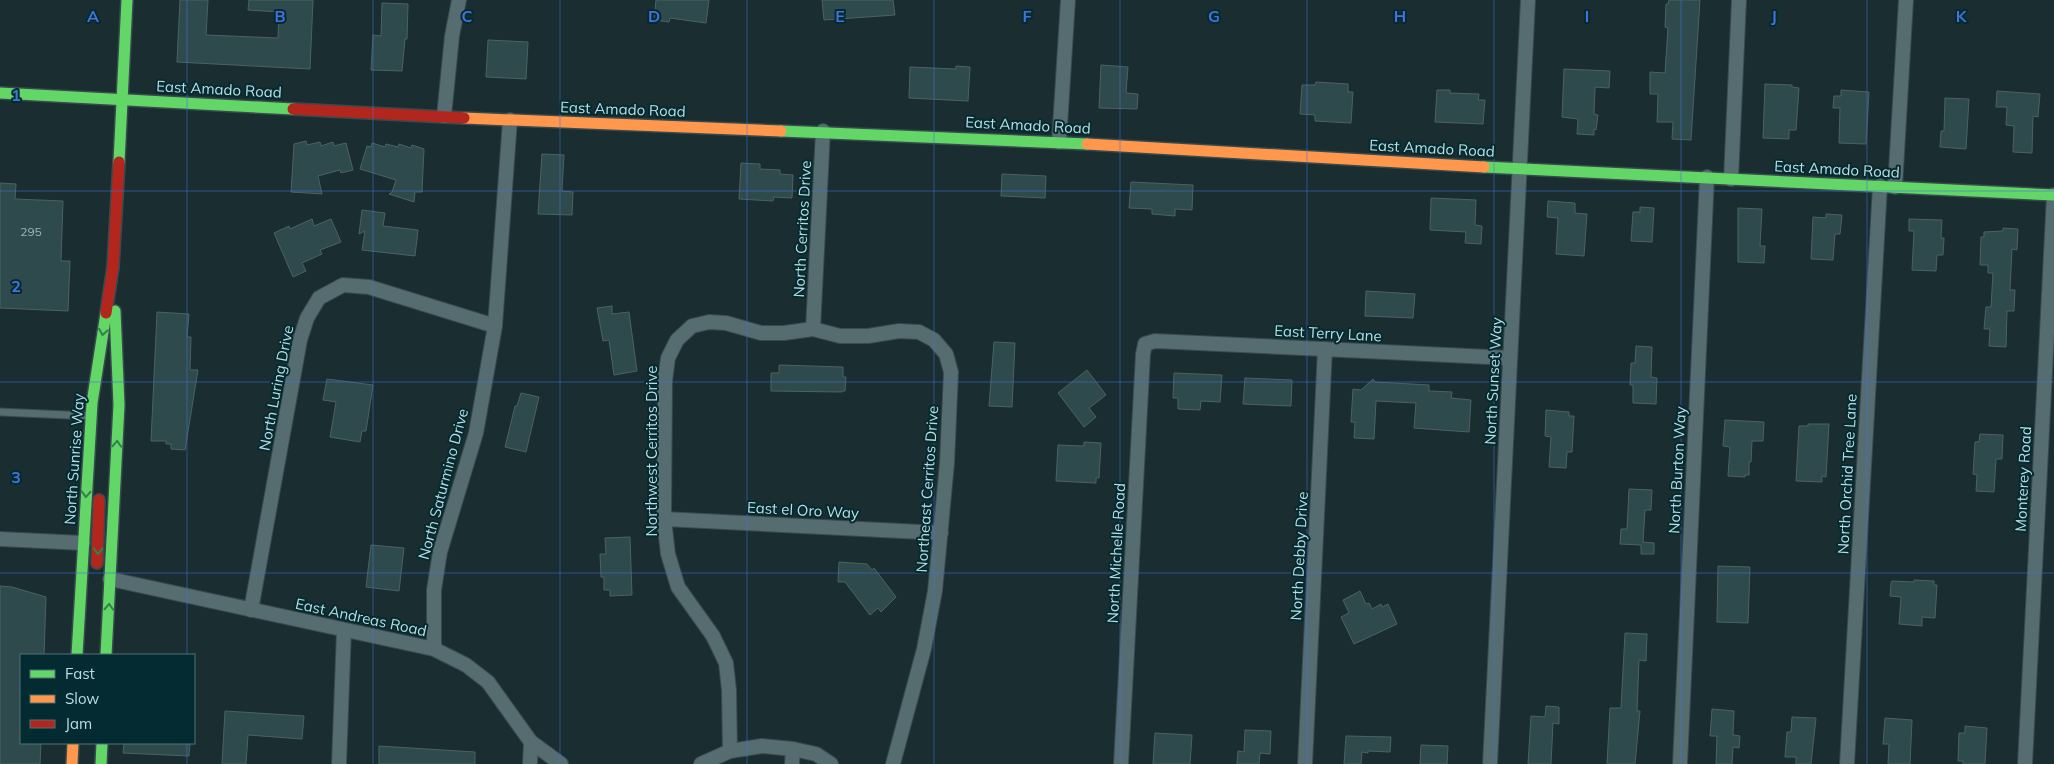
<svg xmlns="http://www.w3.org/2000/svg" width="2054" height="764" viewBox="0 0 2054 764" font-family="Mulish,sans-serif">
<rect width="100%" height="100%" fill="#1a2e31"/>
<!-- building -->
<g fill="#2f4a4c" stroke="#4b6262">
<polygon points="180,0 208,0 206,35 278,38 279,12 248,10 249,0 313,0 310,69 177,62"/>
<polygon points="656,0 709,0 706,23 670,18 669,22 654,20"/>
<polygon points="822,0 893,0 895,15 824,20"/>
<polygon points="1669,0 1700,0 1691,140 1672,139 1673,122 1657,122 1658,94 1650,94 1650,72 1665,73 1668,28 1665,27 1666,4 1668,4"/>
<polygon points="382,3 408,4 407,39 405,39 402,71 371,70 373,35 381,36"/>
<polygon points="488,40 528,42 526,79 486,77"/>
<polygon points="1101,65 1128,67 1126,93 1138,94 1137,109 1099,108"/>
<polygon points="956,66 970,67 968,101 909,98 910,67 956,69"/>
<polygon points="1564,69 1610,71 1609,88 1595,87 1594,114 1598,115 1596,130 1594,129 1594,135 1577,134 1578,119 1562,117"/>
<polygon points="1316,82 1348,84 1348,92 1353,92 1351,123 1315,121 1315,115 1300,114 1302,85 1315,85"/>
<polygon points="1765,84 1792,85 1792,87 1799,88 1796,130 1789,130 1789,139 1763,138"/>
<polygon points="1437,90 1450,90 1450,93 1479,94 1478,100 1485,100 1483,124 1435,122"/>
<polygon points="1841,90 1869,92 1866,144 1839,143 1840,108 1833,108 1834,96 1841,96"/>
<polygon points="1997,91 2040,94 2038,117 2033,116 2032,153 2013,152 2014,126 2006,125 2007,107 1996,107"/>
<polygon points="1945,98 1969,99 1966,149 1940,147 1941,131 1944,131"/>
<polygon points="306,141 307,145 320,142 321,146 333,142 334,146 346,143 353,170 341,173 340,170 318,176 322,194 291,192 294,144"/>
<polygon points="372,143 385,147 386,144 398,147 399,144 411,148 412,145 424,149 422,192 415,192 414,202 389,194 392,192 396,180 360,169 367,146 371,147"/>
<polygon points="542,154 564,155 562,191 573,192 572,215 538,214"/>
<polygon points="741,163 760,164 760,169 780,170 780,174 793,175 792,198 774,197 773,201 739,199"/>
<polygon points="1002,174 1046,176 1045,198 1001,196"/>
<polygon points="1131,182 1193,185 1192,210 1175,209 1175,216 1152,214 1152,209 1129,208"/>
<polygon points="0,183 16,184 15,199 63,201 61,261 70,261 68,311 0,308"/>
<polygon points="1431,198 1476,200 1475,225 1482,226 1481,244 1465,243 1466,232 1430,230"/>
<polygon points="1548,201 1575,203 1575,213 1587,214 1584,256 1556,254 1558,218 1547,217"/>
<polygon points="1640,207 1654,208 1652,242 1631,241 1633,212 1640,212"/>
<polygon points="1738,208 1762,209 1760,246 1765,246 1764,263 1738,262"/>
<polygon points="362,210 385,213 383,226 418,230 415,256 362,250 365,231 359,234"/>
<polygon points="1826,214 1842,215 1840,234 1835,234 1833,260 1811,259 1813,217 1826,218"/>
<polygon points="312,219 314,226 331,219 341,242 320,250 322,254 302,263 306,271 293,277 274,233 289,226 290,229"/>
<polygon points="1909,219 1942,220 1941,238 1944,238 1943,255 1937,255 1936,271 1912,270 1914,231 1909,231"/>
<polygon points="2003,228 2018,229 2017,250 2012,249 2010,290 2015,290 2014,311 2007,311 2006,347 1989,346 1990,329 1984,329 1986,307 1991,307 1993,273 1988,273 1988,265 1980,265 1981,237 1984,237 1984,232 2003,231"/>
<polygon points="1366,291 1415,294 1413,318 1365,316"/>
<polygon points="612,306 612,314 629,312 637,371 614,375 609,340 603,341 597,308"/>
<polygon points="157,312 189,314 187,337 191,337 190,370 198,370 185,450 171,449 171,444 166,444 166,441 151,441"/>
<polygon points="994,342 1015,343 1012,407 989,406"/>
<polygon points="1636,346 1652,347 1651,377 1657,378 1656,404 1633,403 1633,385 1630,385 1631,363 1635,363"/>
<polygon points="779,365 843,367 843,377 846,377 845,391 842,391 842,392 771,391 771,373 779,373"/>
<polygon points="1087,370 1106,395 1089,408 1096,417 1084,427 1058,393"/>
<polygon points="1174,373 1222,375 1220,402 1201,401 1200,410 1178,409 1178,398 1173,398"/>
<polygon points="1245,378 1292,380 1291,406 1243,404"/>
<polygon points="327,379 373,385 366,431 362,431 360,442 330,437 336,402 323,400"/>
<polygon points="1373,379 1375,382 1429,385 1429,391 1452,392 1451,398 1471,400 1469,432 1414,428 1416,403 1376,401 1374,439 1354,438 1355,422 1351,422 1353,389 1361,390"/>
<polygon points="521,393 539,397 526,452 505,447 515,406 517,406"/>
<polygon points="1546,410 1569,412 1569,416 1574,416 1572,452 1567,452 1566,468 1549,467 1551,437 1545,436"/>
<polygon points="1725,420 1764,422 1763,441 1752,441 1751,462 1749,462 1749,475 1745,475 1745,477 1728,476 1730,447 1723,446"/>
<polygon points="1808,424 1829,424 1826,477 1822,476 1822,482 1796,481 1799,426 1808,426"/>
<polygon points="1980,434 2003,435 2002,459 1996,459 1994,492 1976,491 1977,475 1973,474 1975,442 1979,442"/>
<polygon points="1084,442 1101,443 1099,478 1096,478 1096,483 1056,481 1058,445 1084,446"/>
<polygon points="1629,489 1652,490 1651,510 1645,510 1643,542 1654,543 1654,554 1641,554 1641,545 1620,544 1621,529 1627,529"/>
<polygon points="630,537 632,595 610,596 610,590 604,590 604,577 601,577 600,554 606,554 605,538"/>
<polygon points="371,545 404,548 399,591 366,587"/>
<polygon points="839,562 867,564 872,570 874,568 896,597 881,612 878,608 870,615 845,582 838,582"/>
<polygon points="1718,566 1750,567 1748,623 1717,622"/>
<polygon points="1914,580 1934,581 1934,585 1937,585 1935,618 1922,617 1922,626 1899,624 1901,597 1890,596 1891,583 1892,581 1914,582"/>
<polygon points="0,586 12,587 46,597 44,655 21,655 21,743 41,743 40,764 0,764"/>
<polygon points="1360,591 1366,604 1369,603 1372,609 1381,604 1382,607 1388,604 1397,624 1354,644 1341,617 1349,613 1343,600"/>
<polygon points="1625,633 1647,634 1646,661 1639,660 1637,711 1640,711 1635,764 1607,764 1610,708 1621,708"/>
<polygon points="1546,706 1559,707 1559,724 1553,723 1551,764 1528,764 1531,716 1545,717"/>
<polygon points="1712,709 1734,711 1733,735 1740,736 1739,748 1733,747 1732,764 1716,764 1717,736 1710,736"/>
<polygon points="225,711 304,716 302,739 248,735 246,764 222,764"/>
<polygon points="1792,717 1816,718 1811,764 1796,764 1796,757 1785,757 1787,732 1791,732"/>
<polygon points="1885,718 1912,720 1910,764 1888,764 1889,744 1883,744"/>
<polygon points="1965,726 1987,728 1985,764 1963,764 1963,761 1958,761 1959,733 1965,733"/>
<polygon points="1245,730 1271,731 1270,754 1260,753 1259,764 1237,764 1238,751 1244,752"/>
<polygon points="1155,733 1192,735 1190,764 1153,764"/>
<polygon points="1346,736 1391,737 1390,752 1368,751 1368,753 1362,752 1361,764 1344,764"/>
<polygon points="124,743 190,743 189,756 123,753"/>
<polygon points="1421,745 1448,746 1447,764 1420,764"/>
<polygon points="379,746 475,752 475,764 379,764"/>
</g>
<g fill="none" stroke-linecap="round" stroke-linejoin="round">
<defs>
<polyline id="lane" points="0,412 90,416"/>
<g id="street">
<polyline points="444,116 452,36 459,0"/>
<polyline points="1059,142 1068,0"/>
<polyline points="1731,179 1739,0"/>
<polyline points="1895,187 1906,0"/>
<polyline points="813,329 823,131"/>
<polyline points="664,519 941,533"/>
<polyline points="0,539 83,543"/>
<polyline points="110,579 434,649 466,665 488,682 531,742 561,764"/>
<polyline points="251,610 300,340 307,318 319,298 343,285 369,287 495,326"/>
<polyline points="434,649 434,590 440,552 476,433 495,326 510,120"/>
<polyline points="730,751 729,690 726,663 713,636 678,587 668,554 664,519 665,381 668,358 677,340 692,326 709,322 726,323 761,333 784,333 813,329 840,336 868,336 899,331 919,332 934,340 946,354 951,372 947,463 935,591 924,649 893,764"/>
<polyline points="339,764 344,630"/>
<polyline points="530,764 531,742"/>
<polyline points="701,764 730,751 762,746 793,749 816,754 831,764"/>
<polyline points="792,764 793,749"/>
<polyline points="1121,764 1143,354 1145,344 1155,341 1510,358"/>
<polyline points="1305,764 1325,349"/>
<polyline points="1490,764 1528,0"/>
<polyline points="1680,764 1707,177"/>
<polyline points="1847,764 1880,186"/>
<polyline points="2025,764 2054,195"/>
</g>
<g id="fast">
<polyline points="0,93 293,109"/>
<polyline points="781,131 1087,144"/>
<polyline points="119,162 127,0"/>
<polyline points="1484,167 2054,195"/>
<polyline points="77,655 92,403 106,313"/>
<polyline points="106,655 119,405 115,311"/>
<polyline points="101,764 102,743"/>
</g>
<g id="slow">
<polyline points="464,118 781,131"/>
<polyline points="1087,144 1484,167"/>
<polyline points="72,764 73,743"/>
</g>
<g id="jam">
<polyline points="293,109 464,118"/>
<polyline points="106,313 113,267 119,162"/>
<polyline points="97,563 99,500"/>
</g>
</defs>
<!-- lane casing -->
<use href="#lane" stroke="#384a4d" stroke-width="9"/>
<!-- street casing -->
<use href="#street" stroke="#384a4d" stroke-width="16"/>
<!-- fast casing -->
<use href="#fast" stroke="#384a4d" stroke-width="14"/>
<!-- slow casing -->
<use href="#slow" stroke="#384a4d" stroke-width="14"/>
<!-- jam casing -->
<use href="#jam" stroke="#384a4d" stroke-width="14"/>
<!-- lane -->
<use href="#lane" stroke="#556c70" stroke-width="7"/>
<!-- street -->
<use href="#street" stroke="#556c70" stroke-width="14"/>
<!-- fast -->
<use href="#fast" stroke="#63d668" stroke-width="11"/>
<!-- slow -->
<use href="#slow" stroke="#ff974d" stroke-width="11"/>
<!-- jam -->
<use href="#jam" stroke="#b3261e" stroke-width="11"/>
</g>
<!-- one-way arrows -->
<defs><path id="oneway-chevron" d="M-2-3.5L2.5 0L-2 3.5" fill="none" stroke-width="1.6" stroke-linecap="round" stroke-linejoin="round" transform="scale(1.25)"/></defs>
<g stroke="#34804c">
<use href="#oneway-chevron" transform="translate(103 332) rotate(99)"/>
<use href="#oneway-chevron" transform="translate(117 444) rotate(-87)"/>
<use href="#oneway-chevron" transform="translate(86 494) rotate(93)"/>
<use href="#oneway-chevron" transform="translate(98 551) rotate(92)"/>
<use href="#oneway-chevron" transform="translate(109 607) rotate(-87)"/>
</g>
<!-- grid -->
<path fill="none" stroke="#4472da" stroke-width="1" stroke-opacity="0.55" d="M 187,0 L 187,655M 373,0 L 373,764M 560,0 L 560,764M 747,0 L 747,764M 934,0 L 934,764M 1120,0 L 1120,764M 1307,0 L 1307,764M 1494,0 L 1494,764M 1681,0 L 1681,764M 1867,0 L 1867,764M 0,191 L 2054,191M 0,382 L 2054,382M 0,573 L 2054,573M 187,743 L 187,764"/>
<g text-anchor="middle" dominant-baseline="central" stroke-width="4" stroke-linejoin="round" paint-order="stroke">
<!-- number labels -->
<g font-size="12" fill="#98b8bc">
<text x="31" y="231">295</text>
</g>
<!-- street labels -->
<g font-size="15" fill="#bbdde2" stroke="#042b31">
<text transform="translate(219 89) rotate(3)">East Amado Road</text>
<text transform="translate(623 109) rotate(2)">East Amado Road</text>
<text transform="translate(1028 125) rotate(3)">East Amado Road</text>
<text transform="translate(1432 148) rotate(3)">East Amado Road</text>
<text transform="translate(1837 169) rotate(3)">East Amado Road</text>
<text transform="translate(802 229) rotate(-87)">North Cerritos Drive</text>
<text transform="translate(1328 333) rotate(3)">East Terry Lane</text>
<text transform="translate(1493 381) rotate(-87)">North Sunset Way</text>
<text transform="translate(276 388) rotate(-79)">North Luring Drive</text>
<text transform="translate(651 451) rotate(-90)">Northwest Cerritos Drive</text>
<text transform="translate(74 459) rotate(-86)">North Sunrise Way</text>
<text transform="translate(1677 470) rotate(-87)">North Burton Way</text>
<text transform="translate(1847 474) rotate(-87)">North Orchid Tree Lane</text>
<text transform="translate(2023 479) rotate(-87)">Monterey Road</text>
<text transform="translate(443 484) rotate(-75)">North Saturmino Drive</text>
<text transform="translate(927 489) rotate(-86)">Northeast Cerritos Drive</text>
<text transform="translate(803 510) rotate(3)">East el Oro Way</text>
<text transform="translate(1116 553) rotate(-87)">North Michelle Road</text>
<text transform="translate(1299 556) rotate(-87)">North Debby Drive</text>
<text transform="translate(361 617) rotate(12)">East Andreas Road</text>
</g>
</g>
<g font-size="16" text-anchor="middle" font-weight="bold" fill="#4472da" stroke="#042b31" stroke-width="4" stroke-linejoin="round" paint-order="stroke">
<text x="93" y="22">A</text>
<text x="280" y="22">B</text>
<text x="467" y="22">C</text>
<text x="654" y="22">D</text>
<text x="840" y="22">E</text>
<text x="1027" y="22">F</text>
<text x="1214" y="22">G</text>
<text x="1400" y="22">H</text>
<text x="1587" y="22">I</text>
<text x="1774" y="22">J</text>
<text x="1961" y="22">K</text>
<text x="16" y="101">1</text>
<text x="16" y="292">2</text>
<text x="16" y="483">3</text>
</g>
<!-- legend -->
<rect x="20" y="654" width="175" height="90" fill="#042b31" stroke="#4d7278"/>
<rect x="30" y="670" width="25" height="8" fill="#63d668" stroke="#4d7278"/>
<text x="65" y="679" font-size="15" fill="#bbdde2">Fast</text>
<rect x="30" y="695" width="25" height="8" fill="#ff974d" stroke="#4d7278"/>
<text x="65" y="704" font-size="15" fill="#bbdde2">Slow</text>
<rect x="30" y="720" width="25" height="8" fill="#b3261e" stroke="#4d7278"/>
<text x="65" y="729" font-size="15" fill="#bbdde2">Jam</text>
</svg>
